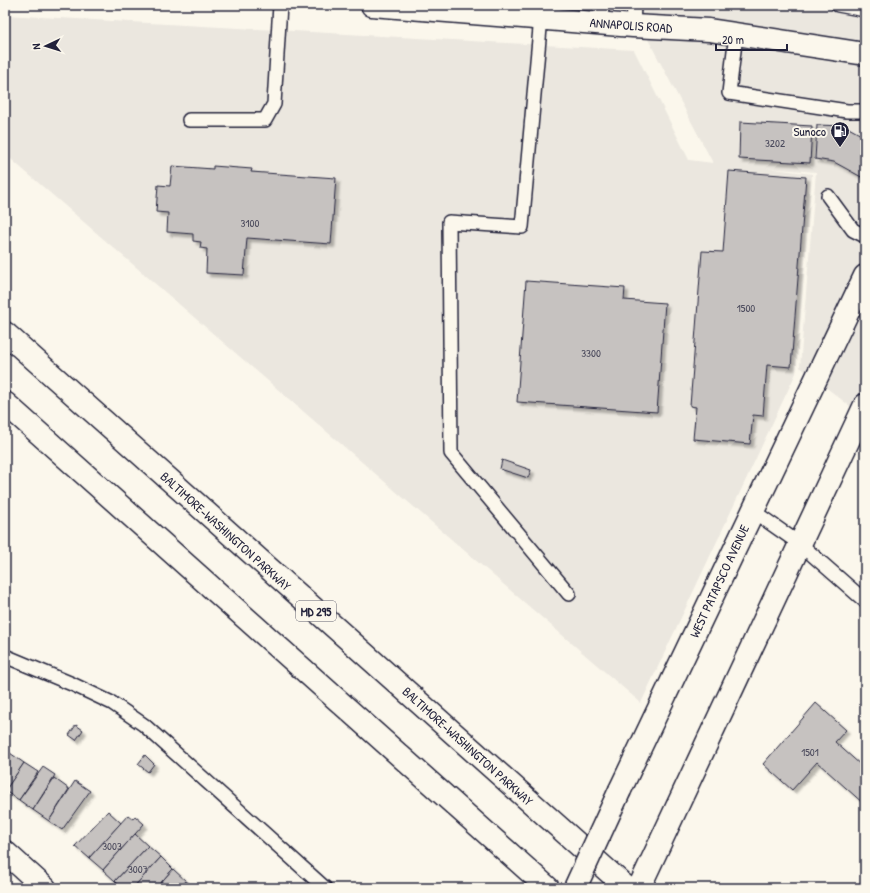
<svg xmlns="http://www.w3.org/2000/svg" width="870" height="893" viewBox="0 0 870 893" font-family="'Patrick Hand',sans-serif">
<defs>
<filter id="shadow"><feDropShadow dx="3.5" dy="3.5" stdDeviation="1" flood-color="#0004"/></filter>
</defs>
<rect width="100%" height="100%" fill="#fbf7ec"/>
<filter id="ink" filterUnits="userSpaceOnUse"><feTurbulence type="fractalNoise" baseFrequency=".025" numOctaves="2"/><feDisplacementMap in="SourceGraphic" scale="8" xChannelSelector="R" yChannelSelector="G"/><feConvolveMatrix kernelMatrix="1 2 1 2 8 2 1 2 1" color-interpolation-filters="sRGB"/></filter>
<g filter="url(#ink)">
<!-- built -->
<polygon fill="#ebe7df" points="630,5 865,5 865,418 800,367 816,172 767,168 812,174 796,373 641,703 5,154 5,15 634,50 689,160 713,163"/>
<!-- building -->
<g fill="#c6c2c0" stroke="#22223b" filter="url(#shadow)">
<polygon points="740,122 812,126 810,163 739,159"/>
<polygon points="817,125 845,126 865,137 865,179 834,162 815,159"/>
<polygon points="172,166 213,169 213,166 252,169 251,172 336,178 331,244 247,238 244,275 206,273 207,249 200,248 201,242 193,241 193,234 167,232 168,213 156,212 158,185 170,186"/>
<polygon points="729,171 806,177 791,367 767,365 763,416 753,415 750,444 693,439 696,407 690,406 702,251 723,252"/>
<polygon points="526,281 625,288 624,300 665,303 657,412 517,402"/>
<polygon points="502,460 531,470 528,478 500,469"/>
<polygon points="816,703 846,730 835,742 862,766 865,762 865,805 817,762 792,790 763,764"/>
<polygon points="76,725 83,730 76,740 69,735"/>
<polygon points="10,753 24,763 5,791 5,760"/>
<polygon points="145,755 154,764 148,772 138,764"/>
<polygon points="24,763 38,772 19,800 5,791"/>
<polygon points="43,767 55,775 33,810 19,800"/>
<polygon points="54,778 69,789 49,821 33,810"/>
<polygon points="75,781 90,791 62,830 49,821"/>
<polygon points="108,811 121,823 89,858 75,846"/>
<polygon points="128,815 133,819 135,816 144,824 103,870 89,858"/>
<polygon points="135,834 148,846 115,881 103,870"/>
<polygon points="148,846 161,857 133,888 122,888 115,881"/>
<polygon points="161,857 173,869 156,888 133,888"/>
<polygon points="173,869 186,881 179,888 156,888"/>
<polygon points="186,881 195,888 179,888"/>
</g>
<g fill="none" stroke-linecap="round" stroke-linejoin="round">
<defs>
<g id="service">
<polyline points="838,5 865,10"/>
<polyline points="541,17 522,227 449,222 451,453 569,594"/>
<polyline points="601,23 602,5"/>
<polyline points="633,26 634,5"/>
<polyline points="736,34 729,93 847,111 865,111"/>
<polyline points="189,120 265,120 274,104 280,5"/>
<polyline points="828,196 853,230 865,236"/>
<polyline points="753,511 800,544 865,601"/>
<polyline points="5,656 72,684 112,703 144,725 325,888"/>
</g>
<polyline id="minor" points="5,852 45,888"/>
<polyline id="secondary" points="372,5 633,26 709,30 865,54"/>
<g id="primary">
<polyline points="620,790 865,276"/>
<polyline points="639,888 865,405"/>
</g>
<g id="motorway">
<polyline points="5,333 627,888"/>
<polyline points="5,403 548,888"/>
</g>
</defs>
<!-- service casing -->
<use href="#service" stroke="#22223b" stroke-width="16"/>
<!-- minor casing -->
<use href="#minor" stroke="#22223b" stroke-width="25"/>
<!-- secondary casing -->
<use href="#secondary" stroke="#22223b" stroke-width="25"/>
<!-- primary casing -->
<use href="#primary" stroke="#22223b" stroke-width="25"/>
<!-- motorway casing -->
<use href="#motorway" stroke="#22223b" stroke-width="25"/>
<!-- service -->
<use href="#service" stroke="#fbf7ec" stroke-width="13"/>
<!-- minor -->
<use href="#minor" stroke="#fbf7ec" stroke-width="22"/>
<!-- secondary -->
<use href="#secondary" stroke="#fbf7ec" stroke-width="22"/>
<!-- primary -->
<use href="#primary" stroke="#fbf7ec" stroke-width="22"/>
<!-- motorway -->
<use href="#motorway" stroke="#fbf7ec" stroke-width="22"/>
<defs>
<polyline id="primary-bridge" points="575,888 620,790"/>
</defs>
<!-- primary-bridge casing -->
<use href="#primary-bridge" stroke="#22223b" stroke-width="25" stroke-linecap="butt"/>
<!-- primary-bridge -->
<use href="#primary-bridge" stroke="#fbf7ec" stroke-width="22"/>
</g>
</g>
<!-- icons -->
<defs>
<symbol id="fuel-pin" viewBox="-11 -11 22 30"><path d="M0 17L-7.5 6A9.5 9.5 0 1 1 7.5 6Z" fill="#22223b" stroke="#fbf7ec"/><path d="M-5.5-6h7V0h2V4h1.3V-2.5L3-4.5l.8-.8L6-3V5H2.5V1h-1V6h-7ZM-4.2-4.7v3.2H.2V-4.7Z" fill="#fff"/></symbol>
</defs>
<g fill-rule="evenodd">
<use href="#fuel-pin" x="829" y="120" width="22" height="30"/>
</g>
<g text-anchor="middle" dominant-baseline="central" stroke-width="4" stroke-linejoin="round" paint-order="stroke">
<!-- number labels -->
<g font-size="11" fill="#4b4a5c">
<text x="775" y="143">3202</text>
<text x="250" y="223">3100</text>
<text x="746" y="308">1500</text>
<text x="591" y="353">3300</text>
<text x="810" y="752">1501</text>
<text x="112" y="846">3003</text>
<text x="138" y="869">3007</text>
</g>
<!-- shield labels -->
<rect fill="#fbf7ec" stroke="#636270" stroke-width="1" x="296" y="601" width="40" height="20" rx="3"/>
<g font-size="12" font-weight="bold" fill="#22223b">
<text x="316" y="611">MD 295</text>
</g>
<!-- street labels -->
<g font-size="13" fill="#22223b" stroke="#fbf7ec">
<text transform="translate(631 25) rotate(4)">ANNAPOLIS ROAD</text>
<text transform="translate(226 531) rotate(42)">BALTIMORE-WASHINGTON PARKWAY</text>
<text transform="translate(719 581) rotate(-65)">WEST PATAPSCO AVENUE</text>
<text transform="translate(468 746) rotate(42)">BALTIMORE-WASHINGTON PARKWAY</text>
</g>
<!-- poi labels -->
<g font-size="13" fill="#22223b" stroke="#fbf7ec" text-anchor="end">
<text x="826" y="131">Sunoco</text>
</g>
</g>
<!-- margin -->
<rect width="870" height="893" fill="none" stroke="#fbf7ec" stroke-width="20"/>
<rect x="10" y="10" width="850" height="873" fill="none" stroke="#22223b" stroke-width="1.5" filter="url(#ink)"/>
<!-- north arrow -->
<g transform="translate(46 46) rotate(266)" stroke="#fbf7ec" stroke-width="3" paint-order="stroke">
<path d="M0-3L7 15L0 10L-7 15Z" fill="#22223b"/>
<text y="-6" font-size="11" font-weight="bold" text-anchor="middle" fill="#22223b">N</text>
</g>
<!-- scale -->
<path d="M716 44v6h71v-6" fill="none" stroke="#22223b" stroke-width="2"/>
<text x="722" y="44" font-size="12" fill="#22223b" stroke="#fbf7ec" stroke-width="3" paint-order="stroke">20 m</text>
</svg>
